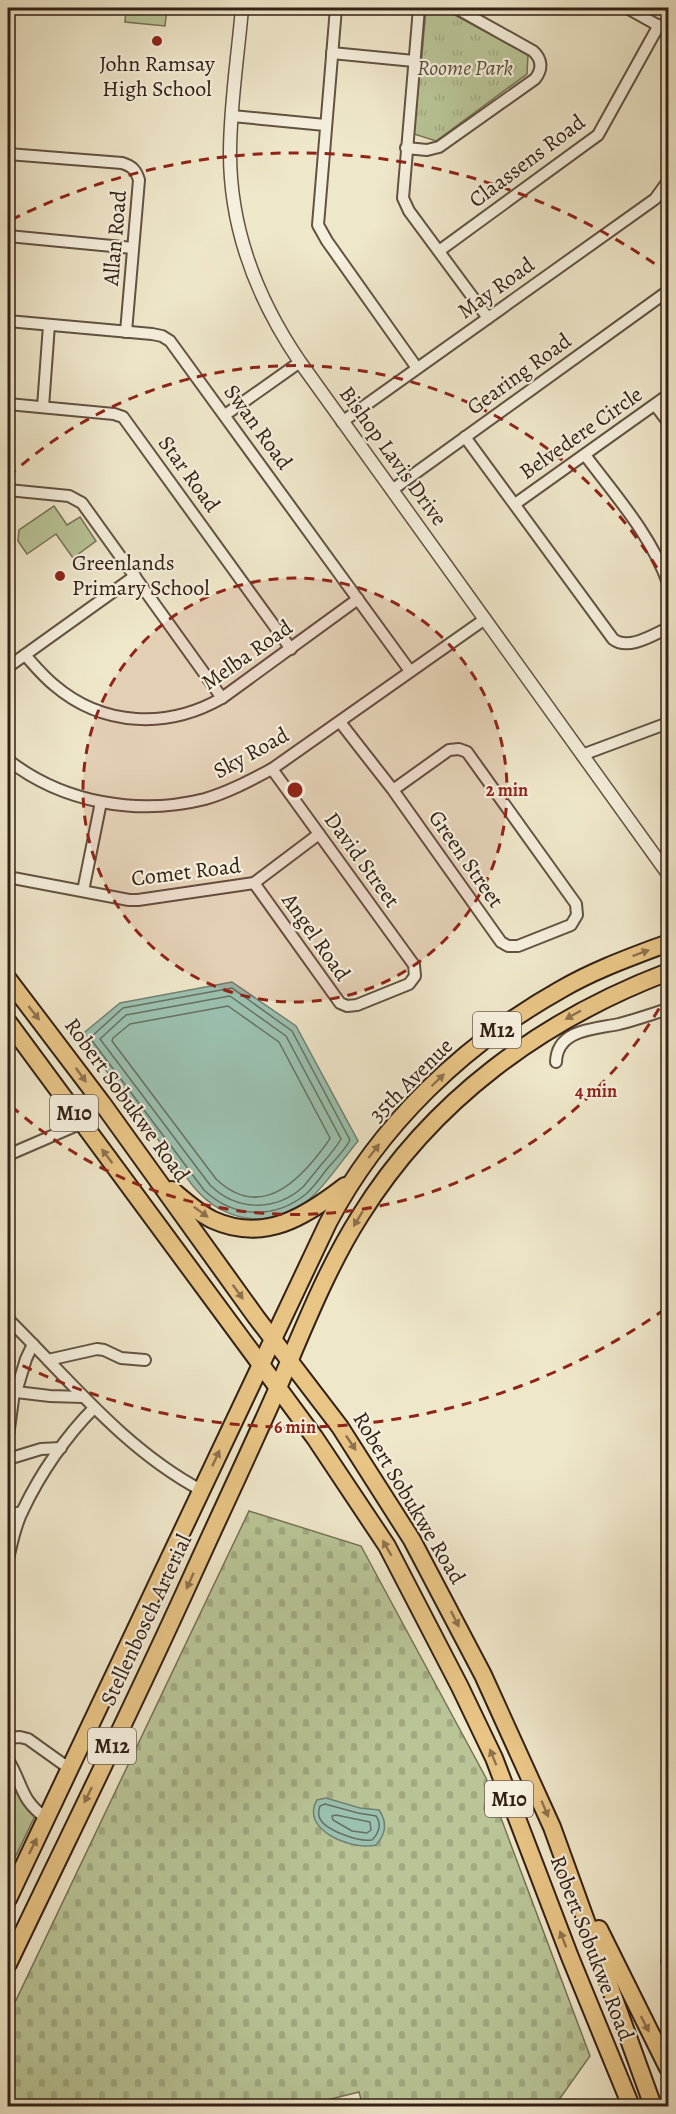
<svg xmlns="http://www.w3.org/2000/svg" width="676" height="2114" viewBox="0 0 676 2114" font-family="Alegreya,serif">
<defs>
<pattern id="cemetery-stones" width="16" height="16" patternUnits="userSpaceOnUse" patternTransform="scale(1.5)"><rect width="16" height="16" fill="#b9c597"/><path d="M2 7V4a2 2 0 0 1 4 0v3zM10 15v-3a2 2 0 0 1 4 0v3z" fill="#a0a981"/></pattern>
<pattern id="park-tufts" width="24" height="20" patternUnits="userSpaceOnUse" patternTransform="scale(1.5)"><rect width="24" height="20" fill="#b9c597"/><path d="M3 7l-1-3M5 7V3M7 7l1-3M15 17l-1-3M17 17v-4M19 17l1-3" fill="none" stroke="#a0a981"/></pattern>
</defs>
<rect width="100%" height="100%" fill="#efe7ca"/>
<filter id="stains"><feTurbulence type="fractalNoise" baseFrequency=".00333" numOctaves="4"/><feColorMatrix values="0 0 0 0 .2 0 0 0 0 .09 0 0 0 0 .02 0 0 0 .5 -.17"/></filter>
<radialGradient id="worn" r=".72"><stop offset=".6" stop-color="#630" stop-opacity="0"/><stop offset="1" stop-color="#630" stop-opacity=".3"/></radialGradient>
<!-- green -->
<g fill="#b9c597" stroke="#767256" stroke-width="1.5">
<polygon points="126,8 167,8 165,26 125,22"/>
<polygon points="54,506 67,525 80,517 96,541 73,558 56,534 27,554 18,541 19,530"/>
<polygon points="18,1791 35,1816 8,1872 8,1798"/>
</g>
<!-- cemetery -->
<polygon fill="url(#cemetery-stones)" stroke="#767256" stroke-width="1.5" points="249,1511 361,1546 486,1778 590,2056 556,2104 499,2106 363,2106 359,2092 303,2106 8,2106 8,2017"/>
<!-- park -->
<polygon fill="url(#park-tufts)" stroke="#767256" stroke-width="1.5" points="426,8 442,8 528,55 527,74 436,141 414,134 420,71 422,71 421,66"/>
<!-- water -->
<g fill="#9bc1b0" stroke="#718172" stroke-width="1.5">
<path d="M 232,982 L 296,1026 L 358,1141 C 343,1159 330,1179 314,1195 C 277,1231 224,1225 193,1186 L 80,1036 L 120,1003 Z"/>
<path d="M 326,1798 L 360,1808 L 379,1810 C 388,1823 386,1834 376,1845 C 353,1851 299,1830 317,1800 Z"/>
</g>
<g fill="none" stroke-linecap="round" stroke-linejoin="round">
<!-- shore -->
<g stroke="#677062" stroke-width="1.5">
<path d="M 232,988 L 292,1031 L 350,1140 C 345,1150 335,1160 327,1169 C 320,1178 314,1187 306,1194 C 274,1220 233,1218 204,1190 L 90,1038 L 123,1008 Z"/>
<path d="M 230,996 L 286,1036 L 341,1139 C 336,1148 328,1157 321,1165 C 315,1172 309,1180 303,1187 C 275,1212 236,1211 210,1185 L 100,1039 L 126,1015 Z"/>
<path d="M 228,1006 L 279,1042 L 330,1138 C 326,1146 319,1153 313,1161 C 286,1193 253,1214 216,1179 L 112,1041 L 113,1038 L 130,1024 Z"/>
<path d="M 325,1804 L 358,1813 L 376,1816 C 382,1824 379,1833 372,1840 C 359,1842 322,1830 319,1816 C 318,1812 319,1809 320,1806 Z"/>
<polygon points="336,1815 370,1822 371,1830 367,1833 352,1831 333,1820 332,1816"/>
</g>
<defs>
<g id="minor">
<polyline points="336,8 318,225 327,241 417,368"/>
<polyline points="419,8 403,198 409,211 488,318"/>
<polyline points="627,8 668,31"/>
<polyline points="332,53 414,61"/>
<polyline points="232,116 325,125"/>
<path d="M 406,148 L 427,150 L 439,147 L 535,79 C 543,69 542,59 533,51 L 456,8"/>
<path d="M 8,154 L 122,163 C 132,166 136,170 139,180 L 126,332"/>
<polyline points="8,236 133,248"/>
<polyline points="439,251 598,135 659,25"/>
<polyline points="8,321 152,334 162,336 170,341 410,671"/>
<polyline points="8,404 114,414 123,417 291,649"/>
<polyline points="655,405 668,422"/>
<polyline points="43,407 49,325"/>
<polyline points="225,415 300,362"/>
<polyline points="342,422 655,199 668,181"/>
<path d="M 465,437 L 613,639 C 628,651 653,635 668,628"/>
<path d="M 585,455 C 615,495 651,535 668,583"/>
<polyline points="8,490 69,496 82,503 222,698"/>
<polyline points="392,490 668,291"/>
<polyline points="515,504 668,395"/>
<path d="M 25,655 C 34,665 43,676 54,685 C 103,727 168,729 222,698 L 358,599"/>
<polyline points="8,667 135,576"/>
<polyline points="340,722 393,790 501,942 508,946 518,946 571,925 577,915 576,904 467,752 459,749 449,750 393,790"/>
<polyline points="582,755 668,723"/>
<path d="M 8,760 C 63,803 138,816 205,799 C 229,792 251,780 272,769 L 485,619"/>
<polyline points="8,874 13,878 129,900 138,900 254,883 319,834"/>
<polyline points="254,883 340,1003 347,1006 357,1005 409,984 415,976 414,965 272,769"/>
<polyline points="83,891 101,802"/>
<path d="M 556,1062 C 557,1029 595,1029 619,1024 C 635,1020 652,1014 668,1009"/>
<polyline points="8,1155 82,1123"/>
<path d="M 8,1319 C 69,1379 124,1449 201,1490"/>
<polyline points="48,1360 97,1349 104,1350 121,1358 145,1360"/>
<polyline points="8,1391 50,1396 83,1397"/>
<polyline points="16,1392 26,1359 33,1344"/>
<polyline points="8,1436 14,1392"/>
<polyline points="8,1459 41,1449 61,1448"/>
<polyline points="8,1515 22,1512"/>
<path d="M 8,1559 C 12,1543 15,1525 23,1510 C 40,1474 66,1436 94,1408"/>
<polyline points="8,1738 20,1737 28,1739 70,1769"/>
<path d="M 8,1760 C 23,1784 20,1800 46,1818"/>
<polyline points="667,1961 668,1961"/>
</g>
<path id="tertiary" d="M 242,8 C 238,56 230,105 230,153 C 230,230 257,299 300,362 L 668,874"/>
<g id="primary">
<polyline points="8,979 102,1103 256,1317 340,1427 412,1540 483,1675 552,1827 653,2106"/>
<polyline points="8,1022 315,1438 387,1546 460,1687 494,1758 570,1957 631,2106"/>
<path d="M 172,1190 C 184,1200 198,1213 213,1220 C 264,1243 305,1217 345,1186"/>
<path d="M 8,1899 L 328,1223 C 379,1125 464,1044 560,990 C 594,970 631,957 668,943"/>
<polyline points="599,1929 668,2068"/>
<path d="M 8,1964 C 70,1834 134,1705 193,1574 C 222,1510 252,1447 280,1383 C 304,1327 327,1268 360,1216 C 432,1100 542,1020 668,972"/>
</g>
</defs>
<!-- minor casing -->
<use href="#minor" stroke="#625242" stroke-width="14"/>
<!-- tertiary casing -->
<use href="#tertiary" stroke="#625242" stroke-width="15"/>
<!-- primary casing -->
<use href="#primary" stroke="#332015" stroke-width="20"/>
<!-- minor -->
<use href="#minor" stroke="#f5efdd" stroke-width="10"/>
<!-- tertiary -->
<use href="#tertiary" stroke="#f5efdd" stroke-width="12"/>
<!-- primary -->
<use href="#primary" stroke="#e8c485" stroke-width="16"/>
</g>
<!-- one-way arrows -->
<defs><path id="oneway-solid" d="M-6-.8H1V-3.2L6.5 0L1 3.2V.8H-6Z" transform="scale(1.5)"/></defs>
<g fill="#8e724d">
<use href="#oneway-solid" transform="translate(641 953) rotate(-20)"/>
<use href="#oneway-solid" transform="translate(34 1013) rotate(52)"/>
<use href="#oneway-solid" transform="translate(573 1015) rotate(151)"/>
<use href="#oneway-solid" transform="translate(81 1075) rotate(54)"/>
<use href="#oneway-solid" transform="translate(438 1080) rotate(-44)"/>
<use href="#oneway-solid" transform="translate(374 1151) rotate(-52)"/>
<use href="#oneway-solid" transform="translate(107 1156) rotate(-127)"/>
<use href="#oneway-solid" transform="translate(201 1212) rotate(36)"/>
<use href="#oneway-solid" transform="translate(358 1219) rotate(121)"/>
<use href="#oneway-solid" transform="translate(238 1292) rotate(54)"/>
<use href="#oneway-solid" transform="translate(351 1443) rotate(56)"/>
<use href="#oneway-solid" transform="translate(216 1458) rotate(-65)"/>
<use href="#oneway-solid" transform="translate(387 1548) rotate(-120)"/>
<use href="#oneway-solid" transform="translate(190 1581) rotate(114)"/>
<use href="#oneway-solid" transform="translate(455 1619) rotate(63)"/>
<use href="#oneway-solid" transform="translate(493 1757) rotate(-112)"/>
<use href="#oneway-solid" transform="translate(88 1795) rotate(116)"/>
<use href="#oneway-solid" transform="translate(545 1809) rotate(67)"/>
<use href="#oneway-solid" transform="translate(33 1846) rotate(-64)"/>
<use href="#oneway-solid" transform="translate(563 1939) rotate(-111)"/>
<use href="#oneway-solid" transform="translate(645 2024) rotate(63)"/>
</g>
<!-- distance rings -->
<circle cx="295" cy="790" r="212" fill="#8f2418" fill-opacity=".12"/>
<g fill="none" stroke="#8f2418" stroke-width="3" stroke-dasharray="10 8">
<circle cx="295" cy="790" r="212"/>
<path d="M668 993A425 425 0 0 1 8 1103M8 477A425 425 0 0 1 668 587"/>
<path d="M665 1309A637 637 0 0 1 11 1360M11 220A637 637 0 0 1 665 271"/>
</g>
<!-- markers -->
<g fill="#8f2418" stroke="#f5efdd" stroke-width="2">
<circle cx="157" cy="41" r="6"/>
<circle cx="60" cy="576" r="6"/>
</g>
<g text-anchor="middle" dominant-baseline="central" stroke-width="4.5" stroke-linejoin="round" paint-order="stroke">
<!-- shield labels -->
<g fill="#f5efdd" stroke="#6d5e51" stroke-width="1.5">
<rect x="473" y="1012" width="48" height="36" rx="4.5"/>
<rect x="50" y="1095" width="48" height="36" rx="4.5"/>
<rect x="88" y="1728" width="48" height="36" rx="4.5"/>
<rect x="485" y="1781" width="48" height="36" rx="4.5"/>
</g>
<g font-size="21" font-weight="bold" fill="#332015">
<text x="497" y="1030">M12</text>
<text x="74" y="1113">M10</text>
<text x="112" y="1746">M12</text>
<text x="509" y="1799">M10</text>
</g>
<!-- poi labels -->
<g font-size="22" fill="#332015" stroke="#f5efdd">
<text x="157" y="64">John Ramsay<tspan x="157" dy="25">High School</tspan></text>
<text x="72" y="563" text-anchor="start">Greenlands<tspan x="72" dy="25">Primary School</tspan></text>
</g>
<!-- park labels -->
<g font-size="22" font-style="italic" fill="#5b523c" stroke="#f5efdd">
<text x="465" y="68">Roome Park</text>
</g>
<!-- street labels -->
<g font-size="22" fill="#332015" stroke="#f5efdd">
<text transform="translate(527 161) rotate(-37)">Claassens Road</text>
<text transform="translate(115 238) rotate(-85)">Allan Road</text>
<text transform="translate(496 288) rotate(-36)">May Road</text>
<text transform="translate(519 374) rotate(-36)">Gearing Road</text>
<text transform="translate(258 427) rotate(54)">Swan Road</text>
<text transform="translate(581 433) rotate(-35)">Belvedere Circle</text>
<text transform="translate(393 456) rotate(54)">Bishop Lavis Drive</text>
<text transform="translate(189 474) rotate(54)">Star Road</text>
<text transform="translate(247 655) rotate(-35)">Melba Road</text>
<text transform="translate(251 753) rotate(-29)">Sky Road</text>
<text transform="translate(466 859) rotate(55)">Green Street</text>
<text transform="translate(362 860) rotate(54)">David Street</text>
<text transform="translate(186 872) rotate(-7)">Comet Road</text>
<text transform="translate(316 937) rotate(55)">Angel Road</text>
<text transform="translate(411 1080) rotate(-45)">35th Avenue</text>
<text transform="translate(127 1100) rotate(54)">Robert Sobukwe Road</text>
<text transform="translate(409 1498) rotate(59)">Robert Sobukwe Road</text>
<text transform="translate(146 1620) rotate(-65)">Stellenbosch Arterial</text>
<text transform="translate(592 1948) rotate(69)">Robert Sobukwe Road</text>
</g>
</g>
<circle cx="295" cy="790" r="9" fill="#8f2418" stroke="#f5efdd" stroke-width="3"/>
<g font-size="18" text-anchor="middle" font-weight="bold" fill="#8f2418" stroke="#f5efdd" stroke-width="4.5" stroke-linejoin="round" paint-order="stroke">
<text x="507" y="796">2 min</text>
<text x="596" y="1097">4 min</text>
<text x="295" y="1433">6 min</text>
</g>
<!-- margin -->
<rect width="676" height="2114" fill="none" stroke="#efe7ca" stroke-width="30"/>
<rect x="9" y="9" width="658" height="2096" fill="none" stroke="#332015" stroke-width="3"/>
<rect x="15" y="15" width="646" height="2084" fill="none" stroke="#332015" stroke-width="1.5"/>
<rect width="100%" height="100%" filter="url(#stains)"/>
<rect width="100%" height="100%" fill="url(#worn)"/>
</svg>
